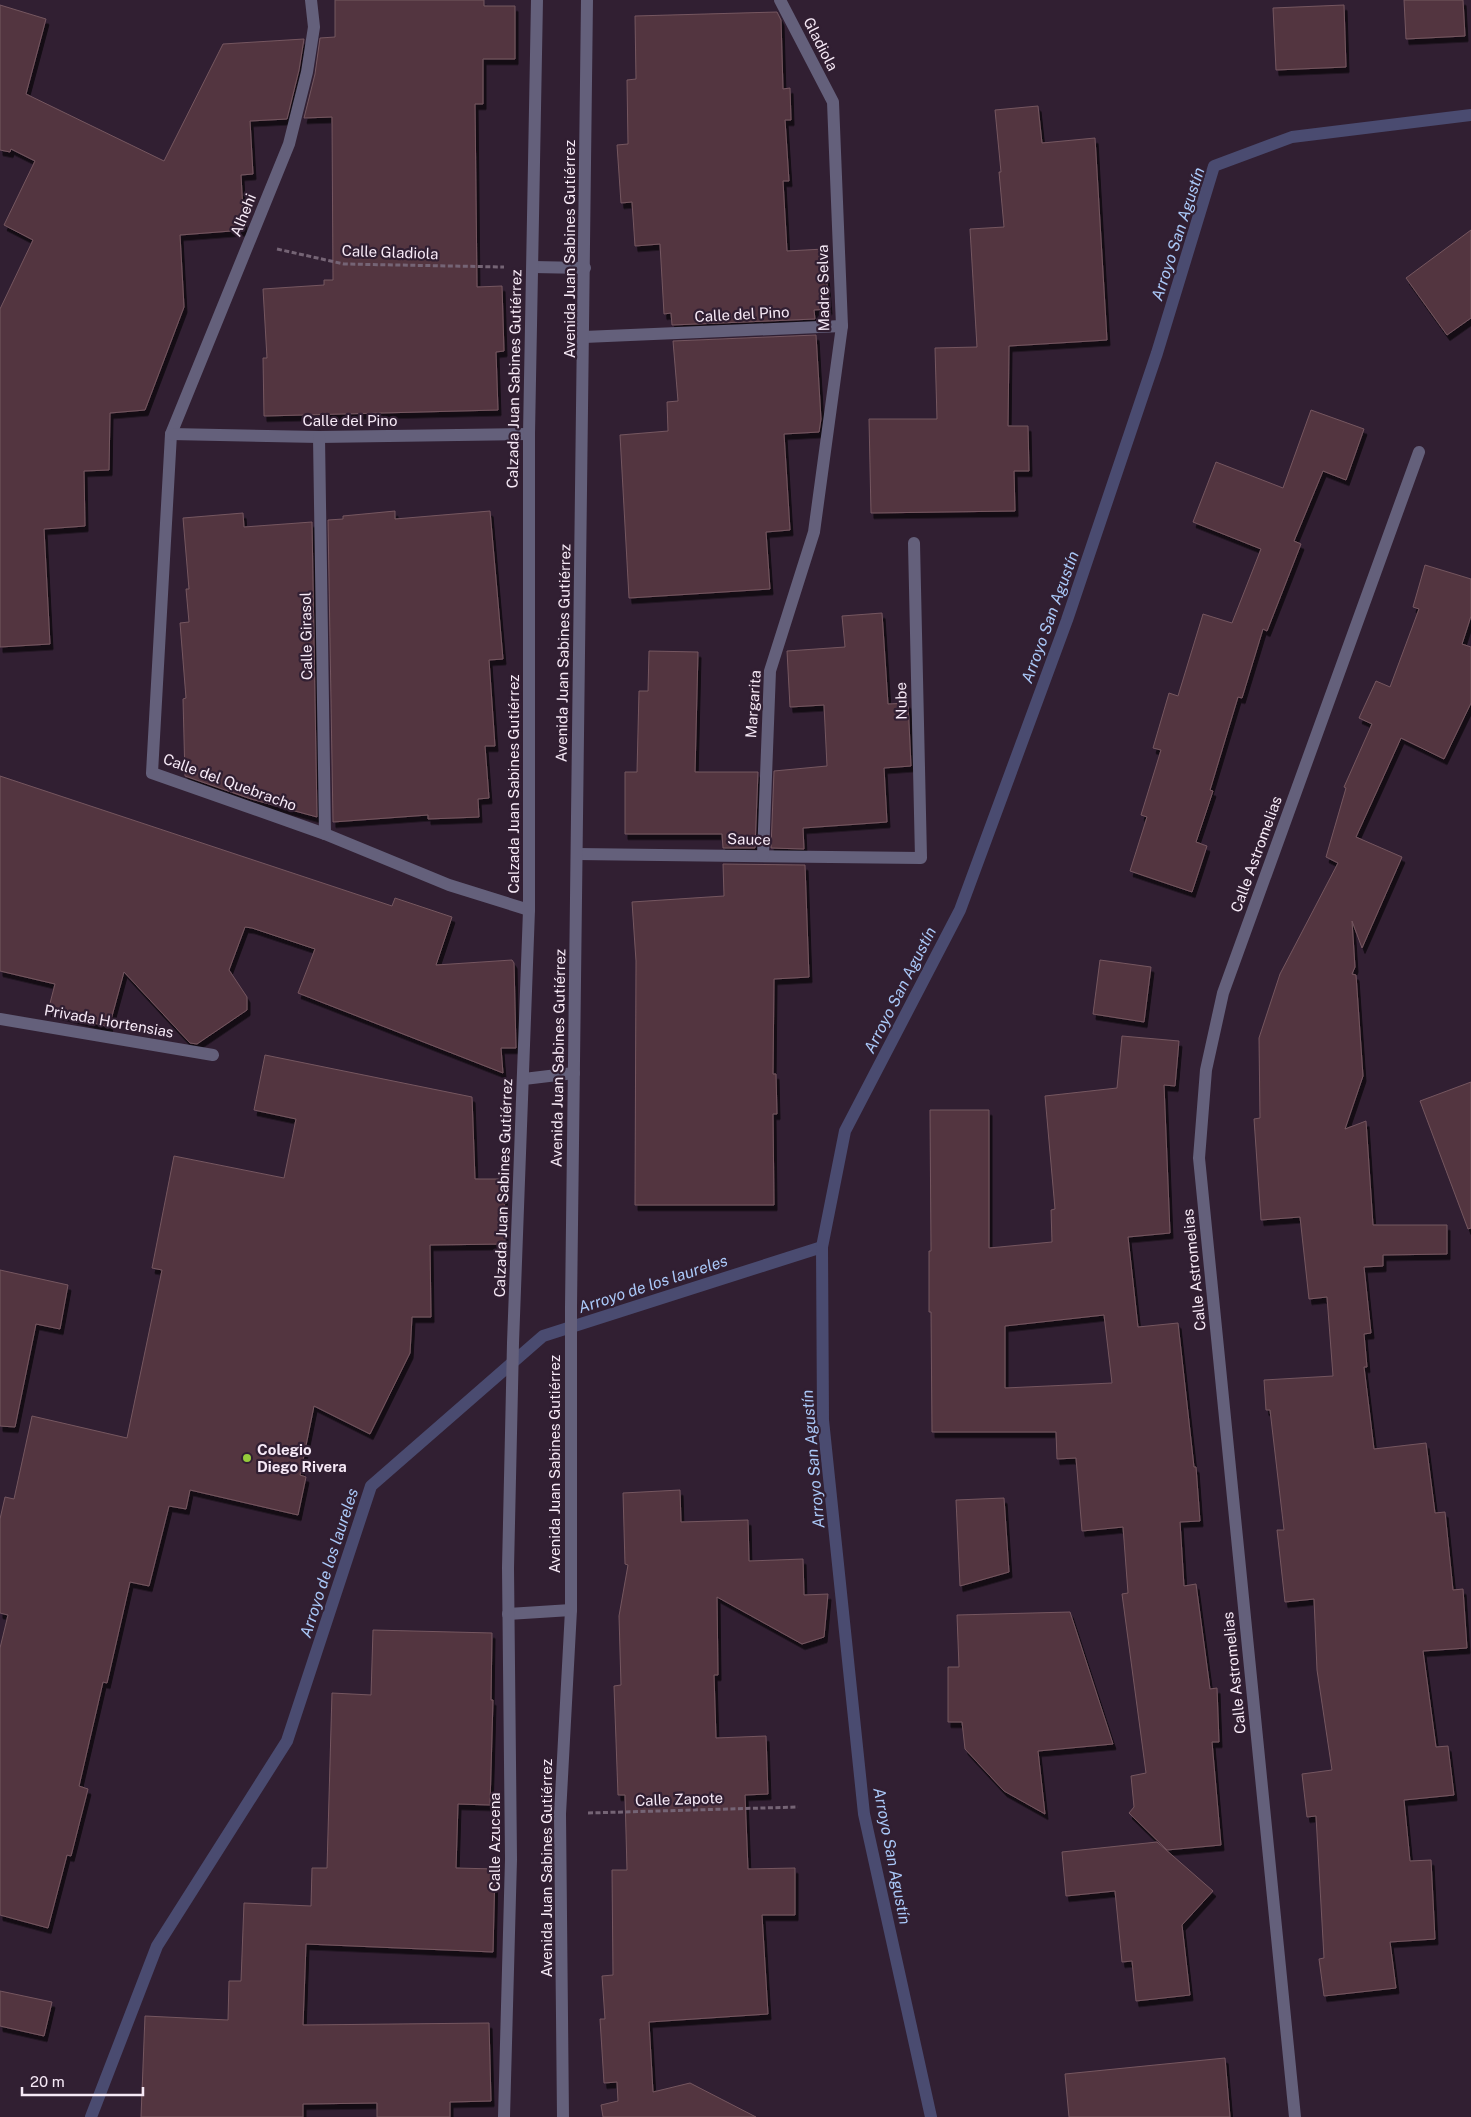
<svg xmlns="http://www.w3.org/2000/svg" width="1471" height="2117" viewBox="0 0 1471 2117" font-family="'Public Sans',sans-serif">
<defs>
<filter id="shadow"><feDropShadow dx="3" dy="5.5" stdDeviation="0" flood-color="#0009"/></filter>
</defs>
<rect width="100%" height="100%" fill="#311f32"/>
<g fill="none" stroke-linecap="round" stroke-linejoin="round">
<!-- stream -->
<g stroke="#4a4b70" stroke-width="12">
<polyline points="91,2117 157,1946 287,1741 371,1486 543,1336 822,1247"/>
<polyline points="931,2117 864,1814 823,1420 822,1247 845,1131 960,910 1067,620 1157,353 1214,166 1292,137 1471,115"/>
</g>
</g>
<!-- building -->
<g fill="#53363f" stroke="#755660" fill-rule="evenodd" filter="url(#shadow)">
<polygon points="335,0 484,0 484,6 515,6 515,59 483,59 483,104 475,104 477,287 502,286 504,351 496,352 498,410 264,416 263,358 267,358 263,289 324,285 324,280 333,280 332,117 304,118 315,74 320,38 335,37"/>
<polygon points="1404,0 1463,0 1465,36 1406,39"/>
<polygon points="0,5 46,19 26,94 164,161 223,44 304,39 299,70 287,119 250,121 253,174 241,175 244,230 180,235 184,307 145,410 110,413 109,470 84,471 85,526 44,529 50,644 0,647 0,309 33,240 4,225 35,161 11,149 10,152 0,150"/>
<polygon points="1344,5 1346,67 1276,70 1273,8"/>
<polygon points="777,12 781,20 783,89 790,88 791,120 785,120 789,181 783,181 787,251 824,249 829,309 814,310 815,319 672,325 671,313 664,314 660,244 635,246 632,202 621,203 617,145 628,144 627,80 636,79 635,16"/>
<polygon points="1038,106 1042,143 1095,138 1107,340 1009,346 1008,426 1028,426 1029,471 1014,471 1015,511 871,513 869,419 937,419 935,348 977,347 970,229 1004,227 999,172 1001,172 995,110"/>
<polygon points="1471,230 1471,318 1447,335 1406,278"/>
<polygon points="816,335 821,419 819,432 784,434 790,530 766,532 770,589 629,598 620,435 668,431 667,402 678,401 673,341"/>
<polygon points="1311,410 1364,429 1346,480 1323,471 1294,541 1301,544 1267,631 1263,629 1242,698 1238,697 1210,790 1213,791 1196,842 1207,846 1192,892 1130,871 1147,817 1141,815 1161,750 1153,748 1169,693 1178,696 1203,614 1232,623 1261,549 1193,522 1216,462 1283,488"/>
<polygon points="395,511 395,519 490,511 503,659 489,660 495,746 485,746 489,798 478,799 479,817 428,819 428,815 333,822 328,520 343,519 343,516"/>
<polygon points="243,513 244,527 312,522 317,817 251,799 185,776 183,699 186,698 180,623 189,622 186,589 189,589 183,518"/>
<polygon points="1425,565 1471,579 1471,616 1462,644 1471,647 1471,703 1444,759 1401,738 1356,837 1402,857 1362,948 1352,921 1355,967 1352,974 1356,975 1363,1076 1345,1129 1366,1121 1373,1225 1447,1225 1447,1254 1383,1255 1383,1266 1364,1267 1371,1333 1364,1334 1367,1367 1364,1367 1374,1449 1426,1443 1435,1513 1445,1512 1453,1590 1463,1589 1467,1648 1423,1651 1436,1747 1448,1746 1454,1795 1404,1800 1410,1861 1431,1860 1435,1939 1390,1942 1396,1988 1324,1996 1319,1959 1324,1958 1316,1816 1307,1817 1302,1774 1332,1770 1317,1670 1314,1599 1285,1602 1277,1530 1284,1530 1270,1410 1266,1410 1264,1380 1333,1376 1327,1297 1309,1299 1300,1217 1261,1220 1254,1119 1260,1118 1259,1038 1280,974 1338,863 1326,857 1346,788 1344,787 1372,724 1359,718 1376,681 1390,687 1419,609 1413,607"/>
<polygon points="882,613 888,704 908,703 910,744 911,766 884,768 887,822 803,828 804,849 771,848 774,771 827,766 824,705 790,707 787,651 845,647 842,616"/>
<polygon points="649,651 698,652 695,772 758,772 755,848 723,848 722,834 625,834 625,772 637,772 639,691 648,691"/>
<polygon points="0,776 392,906 395,898 452,917 436,965 512,960 514,963 516,1048 501,1048 503,1073 298,993 315,949 252,928 245,927 229,970 247,997 247,1010 197,1044 190,1043 124,972 109,1027 48,1011 55,984 0,971"/>
<polygon points="723,864 805,865 809,977 774,979 773,1074 776,1074 777,1114 773,1114 774,1205 635,1205 636,961 632,902 724,896"/>
<polygon points="1100,960 1151,967 1144,1022 1093,1014"/>
<path d="M 1122,1036 L 1179,1041 L 1175,1086 L 1164,1085 L 1170,1233 L 1128,1237 L 1138,1327 L 1178,1323 L 1194,1467 L 1196,1467 L 1200,1521 L 1180,1522 L 1184,1586 L 1196,1584 L 1210,1689 L 1217,1688 L 1219,1742 L 1212,1742 L 1221,1845 L 1167,1850 L 1129,1813 L 1134,1807 L 1131,1776 L 1146,1773 L 1122,1594 L 1128,1593 L 1123,1527 L 1082,1531 L 1076,1458 L 1057,1459 L 1056,1432 L 932,1432 L 931,1312 L 929,1312 L 929,1251 L 931,1251 L 930,1110 L 989,1110 L 989,1248 L 1052,1242 L 1051,1210 L 1055,1209 L 1045,1096 L 1117,1088 ZM 1104,1315 L 1112,1383 L 1005,1388 L 1005,1326 Z"/>
<polygon points="265,1055 472,1097 475,1179 504,1179 505,1244 430,1245 431,1317 412,1317 410,1353 370,1434 314,1406 300,1475 306,1477 298,1515 190,1490 186,1509 169,1506 149,1586 130,1582 107,1683 103,1682 79,1786 88,1789 71,1856 67,1855 48,1928 0,1915 0,1648 8,1615 0,1613 0,1519 5,1497 14,1499 32,1416 127,1438 162,1270 152,1268 174,1156 284,1178 296,1119 254,1110"/>
<polygon points="1471,1082 1471,1228 1468,1229 1420,1101"/>
<polygon points="0,1270 68,1285 60,1329 36,1324 15,1427 0,1426"/>
<polygon points="680,1490 681,1522 748,1520 749,1561 803,1559 804,1595 828,1594 824,1637 802,1644 717,1597 718,1675 714,1675 716,1738 766,1736 768,1794 745,1795 748,1869 795,1868 795,1915 762,1915 768,2014 649,2022 653,2092 690,2083 756,2117 603,2117 601,2105 618,2101 617,2082 604,2083 600,2019 605,2019 602,1976 613,1975 612,1870 627,1870 625,1795 618,1795 614,1686 621,1685 619,1616 628,1565 625,1564 623,1493"/>
<polygon points="1004,1498 1009,1572 960,1586 956,1500"/>
<polygon points="1070,1612 1113,1744 1038,1751 1045,1814 1004,1791 965,1749 962,1722 948,1722 948,1667 959,1667 957,1615"/>
<polygon points="373,1630 492,1633 491,1700 493,1700 490,1805 458,1804 456,1868 495,1869 493,1952 306,1944 303,2025 489,2023 491,2101 450,2102 450,2117 377,2117 377,2103 303,2104 303,2117 141,2117 145,2016 228,2020 229,1981 241,1981 244,1903 311,1906 312,1868 327,1868 332,1693 371,1695"/>
<polygon points="1157,1842 1213,1891 1182,1925 1190,1995 1136,2001 1132,1961 1122,1962 1115,1891 1066,1896 1062,1852"/>
<polygon points="0,1991 52,2002 44,2036 0,2026"/>
<polygon points="1225,2058 1230,2117 1069,2117 1065,2074"/>
</g>
<g fill="none" stroke-linecap="round" stroke-linejoin="round">
<!-- path -->
<g stroke="#756475" stroke-width="3" stroke-dasharray="5 2.5" stroke-linecap="butt">
<polyline points="277,249 344,264 504,267"/>
<polyline points="588,1813 798,1807"/>
</g>
<!-- minor -->
<g stroke="#64607b" stroke-width="12">
<polyline points="311,0 314,27 307,72 289,144 171,434 152,773 325,834 449,885 529,910"/>
<polyline points="584,337 842,326"/>
<polyline points="171,434 319,437 529,434"/>
<polyline points="319,437 325,834"/>
<polyline points="577,854 921,858 914,543"/>
<polyline points="763,855 770,671 814,532 842,326 833,102 780,0"/>
<polyline points="0,1019 213,1055"/>
<polyline points="1295,2117 1199,1158 1206,1070 1223,993 1419,452"/>
</g>
<!-- tertiary -->
<g stroke="#64607b" stroke-width="12">
<polyline points="533,267 585,268"/>
<polyline points="524,1079 574,1073"/>
<polyline points="508,1614 571,1610"/>
<polyline points="504,2117 511,1859 508,1568 513,1343 529,910 529,434 537,0"/>
<polyline points="563,2117 560,1814 571,1610 571,1307 587,0"/>
</g>
</g>
<!-- markers -->
<circle fill="#95cc3b" stroke="#311f32" stroke-width="2" cx="247" cy="1458" r="5"/>
<g text-anchor="middle" dominant-baseline="central" stroke-width="4.5" stroke-linejoin="round" paint-order="stroke">
<!-- street labels -->
<g font-size="15" fill="#f6e9f6" stroke="#311f32">
<text transform="translate(821 44) rotate(63)">Gladiola</text>
<text transform="translate(243 215) rotate(-68)">Alhehi</text>
<text transform="translate(569 249) rotate(-90)">Avenida Juan Sabines Gutiérrez</text>
<text transform="translate(390 252) rotate(2)">Calle Gladiola</text>
<text transform="translate(823 288) rotate(-91)">Madre Selva</text>
<text transform="translate(742 314) rotate(-3)">Calle del Pino</text>
<text transform="translate(514 379) rotate(-89)">Calzada Juan Sabines Gutiérrez</text>
<text x="350" y="420">Calle del Pino</text>
<text transform="translate(306 636) rotate(-91)">Calle Girasol</text>
<text transform="translate(563 653) rotate(-89)">Avenida Juan Sabines Gutiérrez</text>
<text transform="translate(901 701) rotate(-91)">Nube</text>
<text transform="translate(753 704) rotate(-86)">Margarita</text>
<text transform="translate(230 782) rotate(20)">Calle del Quebracho</text>
<text transform="translate(513 784) rotate(-90)">Calzada Juan Sabines Gutiérrez</text>
<text transform="translate(749 839) rotate(1)">Sauce</text>
<text transform="translate(1256 854) rotate(-70)">Calle Astromelias</text>
<text transform="translate(109 1021) rotate(10)">Privada Hortensias</text>
<text transform="translate(558 1058) rotate(-89)">Avenida Juan Sabines Gutiérrez</text>
<text transform="translate(503 1188) rotate(-88)">Calzada Juan Sabines Gutiérrez</text>
<text transform="translate(1194 1270) rotate(-96)">Calle Astromelias</text>
<text transform="translate(554 1464) rotate(-90)">Avenida Juan Sabines Gutiérrez</text>
<text transform="translate(1234 1673) rotate(-96)">Calle Astromelias</text>
<text transform="translate(679 1799) rotate(-2)">Calle Zapote</text>
<text transform="translate(494 1842) rotate(-90)">Calle Azucena</text>
<text transform="translate(546 1868) rotate(-90)">Avenida Juan Sabines Gutiérrez</text>
</g>
<!-- poi labels -->
<g font-size="15" font-weight="bold" fill="#f6e9f6" stroke="#311f32" text-anchor="start">
<text x="257" y="1449">Colegio<tspan x="257" dy="17">Diego Rivera</tspan></text>
</g>
<!-- water labels -->
<g font-size="16" font-style="italic" fill="#aac8f8" stroke="#311f32">
<text transform="translate(1178 234) rotate(-72)">Arroyo San Agustín</text>
<text transform="translate(1050 617) rotate(-70)">Arroyo San Agustín</text>
<text transform="translate(900 990) rotate(-63)">Arroyo San Agustín</text>
<text transform="translate(653 1284) rotate(-18)">Arroyo de los laureles</text>
<text transform="translate(813 1459) rotate(-95)">Arroyo San Agustín</text>
<text transform="translate(329 1563) rotate(-72)">Arroyo de los laureles</text>
<text transform="translate(892 1856) rotate(79)">Arroyo San Agustín</text>
</g>
</g>
<!-- scale -->
<path d="M22 2087v8h121v-8" fill="none" stroke="#f6e9f6" stroke-width="2.5"/>
<text x="30" y="2087" font-size="15" fill="#f6e9f6" stroke="#311f32" stroke-width="4" paint-order="stroke">20 m</text>
</svg>
